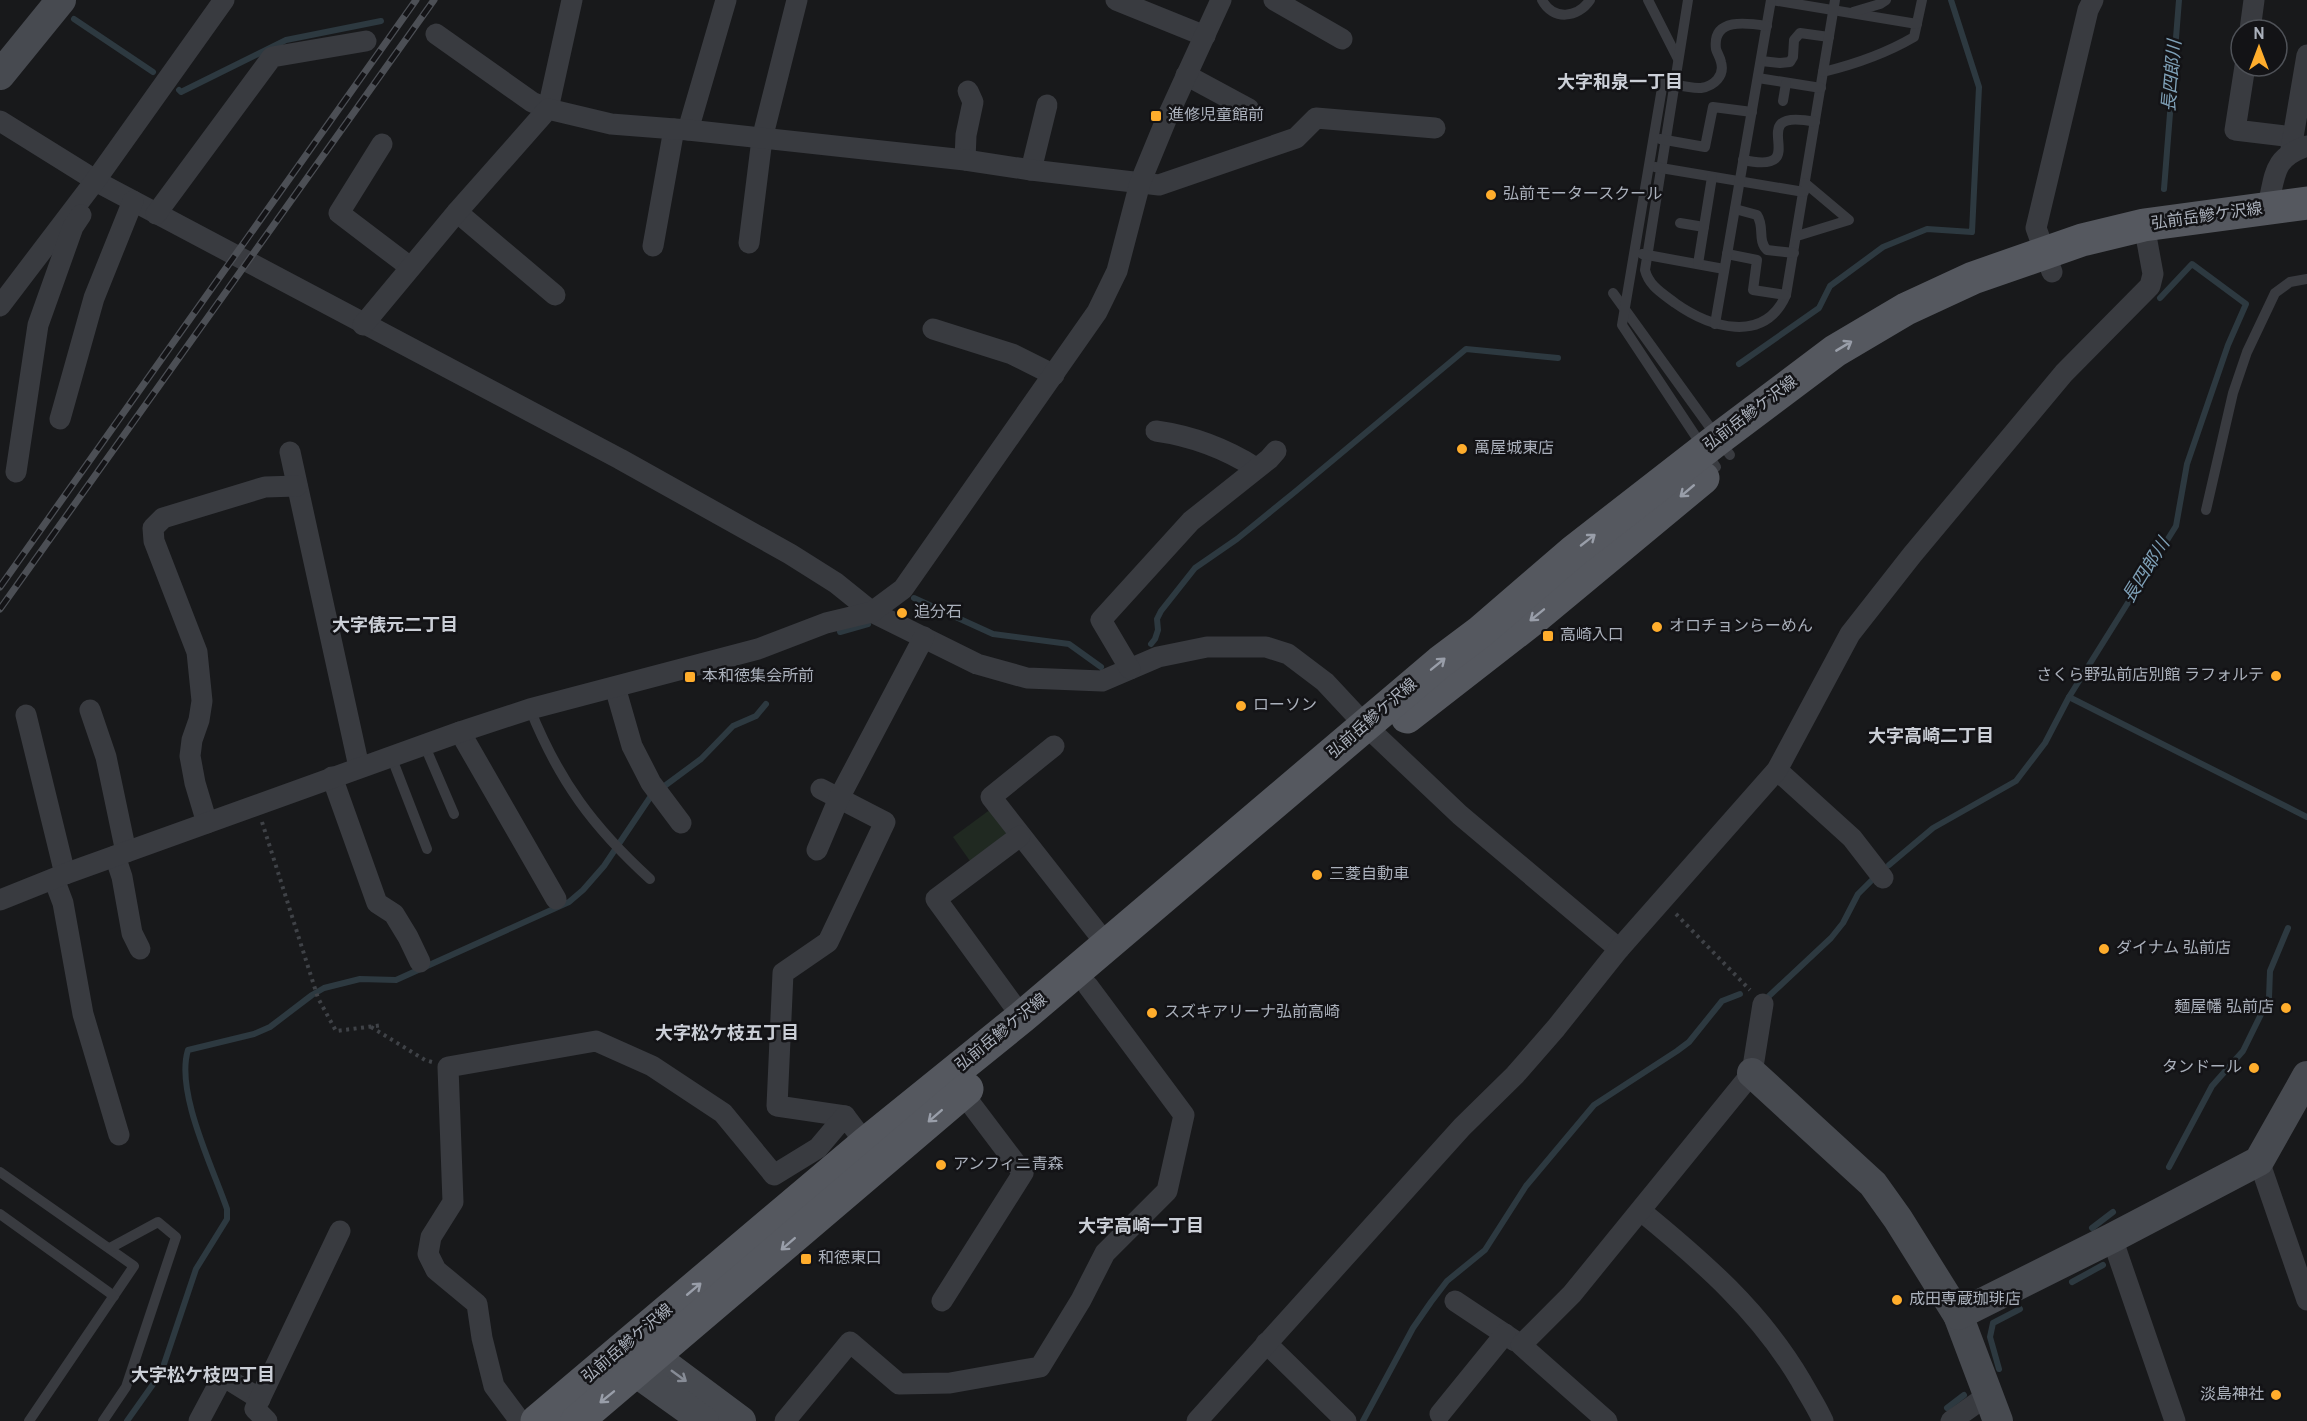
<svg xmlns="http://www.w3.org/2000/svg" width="2307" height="1421" viewBox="0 0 2307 1421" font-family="Overpass,'Noto Sans JP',sans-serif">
<rect width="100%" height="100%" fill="#18191b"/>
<!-- green -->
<polygon fill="#202921" points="991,809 1009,834 970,861 953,837"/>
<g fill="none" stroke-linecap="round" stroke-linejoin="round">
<!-- stream -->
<g stroke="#2d3940" stroke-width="6">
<polyline points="74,19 153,72"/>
<polyline points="179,90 181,92 286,40 381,21"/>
<polyline points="2164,189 2179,0"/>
<polyline points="1739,364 1819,308 1830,286 1883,247 1927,229 1972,232 1979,87 1951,0"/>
<polyline points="914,598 993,634 1069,644 1101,667"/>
<polyline points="840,632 868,624"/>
<polyline points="1151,644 1155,639 1158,630 1157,619 1161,611 1195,568 1237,539 1296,491 1466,349 1558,358"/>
<polyline points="2069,697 2307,817"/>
<polyline points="1889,865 1933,828 2016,781 2045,743 2069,697 2176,526 2187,464 2228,345 2246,304 2192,264 2160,298"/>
<polyline points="1769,996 1831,938 1843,923 1858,894 1871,881"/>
<polyline points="2169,1167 2212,1086 2243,1051 2269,998 2270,971 2288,928"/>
<polyline points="2092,1228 2113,1212"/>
<polyline points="2072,1282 2103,1265"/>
<polyline points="1999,1369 1990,1337 1993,1323 2020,1309"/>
<polyline points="1947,1408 1964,1395"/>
<path d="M 127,1421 L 161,1373 L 196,1269 L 227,1219 L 227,1209 C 213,1168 175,1092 188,1050 L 254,1034 L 270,1027 L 312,995 L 324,988 L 360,979 L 396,980 L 569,902 L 583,890 L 604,866 L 651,796 L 701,759 L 733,726 L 756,716 L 766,704"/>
<polyline points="1363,1421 1413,1328 1431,1302 1447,1281 1485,1250 1526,1186 1594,1105 1677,1051 1689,1042 1722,1001 1740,994"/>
</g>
<!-- path -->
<g stroke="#3f4247" stroke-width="4" stroke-dasharray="3 4.5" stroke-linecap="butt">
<polyline points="262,822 318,998 336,1031 383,1025"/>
<polyline points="1676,914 1750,990"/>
<polyline points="371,1027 425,1060 432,1062"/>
</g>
<!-- lane -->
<g stroke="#393b40" stroke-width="10">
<path d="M 1542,0 C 1553,21 1578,18 1590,0"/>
<polyline points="1648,0 1678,59"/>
<path d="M 1688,0 L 1645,270 C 1649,286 1662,293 1675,303 C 1709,327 1764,345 1786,295 L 1823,72 C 1856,64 1885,54 1914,37 L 1922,0"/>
<polyline points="1772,0 1917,24"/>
<polyline points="1853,12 1880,4 1886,0"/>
<polyline points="1761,61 1780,63 1790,62 1793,57 1794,40 1800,33 1829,37"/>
<polyline points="1823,72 1835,0"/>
<polyline points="1758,78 1821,88"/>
<polyline points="1783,101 1786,83"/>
<polyline points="1660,139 1705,147 1713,107 1752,112"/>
<path d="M 1743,160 C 1819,176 1737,106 1815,122"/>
<polyline points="1655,167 1804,192"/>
<path d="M 1735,209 L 1757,215 C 1765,227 1757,240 1767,250 L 1794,253"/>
<polyline points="1680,223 1704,227"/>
<polyline points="1797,236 1849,220 1805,183"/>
<polyline points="1642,254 1724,269"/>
<polyline points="1727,254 1757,260 1753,290 1786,295"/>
<polyline points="1698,264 1712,177"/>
<polyline points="1613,293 1730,455"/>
<polyline points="1715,324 1771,0"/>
<path d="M 1716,467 L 1622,325 L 1663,82 C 1675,84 1690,89 1701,88 C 1714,86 1725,76 1721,62 C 1720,57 1717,53 1716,49 C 1712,17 1748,23 1767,26"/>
<polyline points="2206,510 2233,393 2247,352 2275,293 2290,282 2307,279"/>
<path d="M 530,709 C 559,781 593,827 650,879"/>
<polyline points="424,744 454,814"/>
<polyline points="391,756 427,849"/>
<polyline points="0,1172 134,1266 29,1421"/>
<polyline points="0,1214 114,1296"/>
<polyline points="103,1421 126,1387 176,1237 158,1222 110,1248"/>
</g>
<!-- street -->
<g stroke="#393b40" stroke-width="21">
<polyline points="1116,0 1205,36"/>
<polyline points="1274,0 1342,39"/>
<polyline points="2250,30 2254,0"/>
<polyline points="436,34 532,102 548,109 572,0"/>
<polyline points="2245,66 2235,130 2293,137"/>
<polyline points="1186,75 1249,109"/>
<polyline points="0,121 103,185 620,459 790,554 836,583 872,612 977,664 1027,678 1102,681 1158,657 1207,647 1266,647 1288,654 1325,682 1366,726 1460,815 1619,949"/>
<polyline points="688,130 726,0"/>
<polyline points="382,144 339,213 410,267"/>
<polyline points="2291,149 2307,55"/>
<polyline points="965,160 966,135 973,102 968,91"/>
<polyline points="1031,170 1047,105"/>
<path d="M 2267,209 C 2276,176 2271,158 2307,146"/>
<polyline points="457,212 555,295"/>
<polyline points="156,214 272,57 366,41"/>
<polyline points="749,243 762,139 797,0"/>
<polyline points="653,246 674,129"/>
<polyline points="2052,272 2036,228 2088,10 2093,0"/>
<polyline points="0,306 95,181 224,0"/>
<polyline points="363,325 457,212 548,109 611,124 688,130 965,160 1031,170 1159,185 1296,138 1316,118 1435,128"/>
<polyline points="933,329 1012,354 1054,375"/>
<polyline points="60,419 94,298 133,201"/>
<path d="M 1156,431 C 1192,436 1226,449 1256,468"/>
<polyline points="290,452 359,767"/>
<polyline points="16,472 38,325 73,227 81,215"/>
<polyline points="1130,669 1101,620 1191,521 1269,459 1276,451"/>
<polyline points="615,687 632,746 651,783 681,823"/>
<polyline points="90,710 106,757 126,852"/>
<polyline points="26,715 65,874"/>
<polyline points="460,732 556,899"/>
<polyline points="1054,746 991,797 1107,945"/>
<polyline points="1777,770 1852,838 1883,878"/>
<polyline points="332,777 377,903 394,914 408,937 420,962"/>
<polyline points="821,789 885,822 828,942 783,973 777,1106 845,1116"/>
<polyline points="207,823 195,783 190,756 192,740 199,720 202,701 197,652 154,541 153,528 163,518 265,487 297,486"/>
<polyline points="1020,836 936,899 1022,1017"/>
<polyline points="817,850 839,798 924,637"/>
<polyline points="115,856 122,877 132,933 140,949"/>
<polyline points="54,879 63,903 83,1014 119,1135"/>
<polyline points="0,900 65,874 460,732 530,709 758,649 826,623 872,612 903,589 1097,312 1117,271 1140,183 1166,120 1221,0"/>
<polyline points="2259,1161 2307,1300"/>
<path d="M 1641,1211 C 1702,1261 1760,1311 1801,1381 C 1808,1394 1817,1407 1823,1421"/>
<polyline points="2112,1238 2175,1421"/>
<polyline points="942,1301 1023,1173 955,1083"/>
<polyline points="1455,1301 1515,1341"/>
<polyline points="1266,1343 1346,1421"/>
<polyline points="1440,1414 1505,1334"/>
<polyline points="199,1421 223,1376 260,1399"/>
<polyline points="267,1421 255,1409 340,1231"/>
<polyline points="520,1421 494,1386 482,1338 477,1304 436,1270 428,1254 431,1237 453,1202 448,1067 596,1041 652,1066 723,1113 774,1175 818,1148 845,1116 873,1153"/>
<polyline points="785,1421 850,1342 899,1384 950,1383 1040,1367 1081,1300 1105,1253 1167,1191 1184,1115 1088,986"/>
<polyline points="1197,1421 1462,1127 1515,1075 1556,1028 1619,949 1777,770 1850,634 1912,555 2064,373 2150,286 2153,274 2144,225"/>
<polyline points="1607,1421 1521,1345 1572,1294 1752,1073 1763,1004"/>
<polyline points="1951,1421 1988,1395"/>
</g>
<!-- secondary -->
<g stroke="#474a50" stroke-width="30">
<polyline points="0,75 61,0"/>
<polyline points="1752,1073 1873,1184 1898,1219 1958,1315 1998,1421"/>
<polyline points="1958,1315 2112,1238 2259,1161 2307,1076"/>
<polyline points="635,1342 741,1421"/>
<polyline points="616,1358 704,1421"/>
</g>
<!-- primary -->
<g stroke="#55585f" stroke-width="33">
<polyline points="1407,717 1533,619 1703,478"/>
<polyline points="537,1421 866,1143 1022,1017 1440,662 1480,632 1574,551 1718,439 1835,351 1906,309 1973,278 2082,240 2144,225 2307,203"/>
<polyline points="577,1421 967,1089"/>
</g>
<defs>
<g id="rail">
<polyline points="0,587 416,0"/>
<polyline points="0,609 434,0"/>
</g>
</defs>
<!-- rail casing -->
<use href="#rail" stroke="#4c4f55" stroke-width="7"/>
<!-- rail -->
<use href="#rail" stroke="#131316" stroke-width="4.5" stroke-dasharray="14" stroke-linecap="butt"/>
</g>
<!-- one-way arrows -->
<defs><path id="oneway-shaft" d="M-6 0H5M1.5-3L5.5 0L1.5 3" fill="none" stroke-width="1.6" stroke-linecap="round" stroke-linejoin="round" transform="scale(1.5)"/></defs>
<g stroke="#999ea9">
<use href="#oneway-shaft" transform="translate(1844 346) rotate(-31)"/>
<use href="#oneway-shaft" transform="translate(1687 491) rotate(140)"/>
<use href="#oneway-shaft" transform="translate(1588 540) rotate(-38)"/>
<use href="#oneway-shaft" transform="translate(1537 615) rotate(141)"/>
<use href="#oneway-shaft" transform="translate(1438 664) rotate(-39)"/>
<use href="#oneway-shaft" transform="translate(935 1116) rotate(139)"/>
<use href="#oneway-shaft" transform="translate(788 1244) rotate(139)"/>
<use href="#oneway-shaft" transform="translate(694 1289) rotate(-40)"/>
<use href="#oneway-shaft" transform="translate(607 1397) rotate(141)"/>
</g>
<use stroke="#878c96" href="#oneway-shaft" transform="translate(679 1376) rotate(36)"/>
<!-- markers -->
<g fill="#ffad2c" stroke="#131316" stroke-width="2">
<rect x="1150" y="110" width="12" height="12" rx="3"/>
<circle cx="1491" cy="195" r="6"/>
<circle cx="1462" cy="449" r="6"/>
<circle cx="902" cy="613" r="6"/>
<circle cx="1657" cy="627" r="6"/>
<rect x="1542" y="630" width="12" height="12" rx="3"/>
<circle cx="2276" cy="676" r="6"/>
<rect x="684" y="671" width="12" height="12" rx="3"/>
<circle cx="1241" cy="706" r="6"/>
<circle cx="1317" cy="875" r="6"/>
<circle cx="2104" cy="949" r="6"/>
<circle cx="2286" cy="1008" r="6"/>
<circle cx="1152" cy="1013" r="6"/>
<circle cx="2254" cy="1068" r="6"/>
<circle cx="941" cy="1165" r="6"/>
<rect x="800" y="1253" width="12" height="12" rx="3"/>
<circle cx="1897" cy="1300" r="6"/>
<circle cx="2276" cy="1395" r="6"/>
</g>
<g text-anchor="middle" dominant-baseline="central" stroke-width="5" stroke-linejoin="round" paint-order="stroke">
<!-- poi labels -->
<g font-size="16" fill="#aab0bb" stroke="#131316" text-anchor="start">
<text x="1168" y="116">進修児童館前</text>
<text x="1503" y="195">弘前モータースクール</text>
<text x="1474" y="449">萬屋城東店</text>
<text x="914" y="613">追分石</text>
<text x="1669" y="627">オロチョンらーめん</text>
<text x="1560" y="636">高崎入口</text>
<text x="2264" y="676" text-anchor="end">さくら野弘前店別館 ラフォルテ</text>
<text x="702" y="677">本和徳集会所前</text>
<text x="1253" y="706">ローソン</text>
<text x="1329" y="875">三菱自動車</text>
<text x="2116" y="949">ダイナム 弘前店</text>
<text x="2274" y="1008" text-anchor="end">麺屋幡 弘前店</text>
<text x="1164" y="1013">スズキアリーナ弘前高崎</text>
<text x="2242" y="1068" text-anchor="end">タンドール</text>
<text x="953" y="1165">アンフィニ青森</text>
<text x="818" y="1259">和徳東口</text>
<text x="1909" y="1300">成田専蔵珈琲店</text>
<text x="2264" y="1395" text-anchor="end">淡島神社</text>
</g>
<!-- street labels -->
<g font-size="16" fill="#aab0bb" stroke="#131316">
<text transform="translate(2207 217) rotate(-8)">弘前岳鰺ケ沢線</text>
<text transform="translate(1751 414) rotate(-37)">弘前岳鰺ケ沢線</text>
<text transform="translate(1373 719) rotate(-41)">弘前岳鰺ケ沢線</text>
<text transform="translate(1002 1033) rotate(-39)">弘前岳鰺ケ沢線</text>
<text transform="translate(628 1344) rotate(-40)">弘前岳鰺ケ沢線</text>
</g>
<!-- water labels -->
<g font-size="18" font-style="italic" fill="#7fa1b8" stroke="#131316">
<text transform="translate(2173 76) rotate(-85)">長四郎川</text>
<text transform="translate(2147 571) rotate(-58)">長四郎川</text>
</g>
<!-- neighbourhood labels -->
<g font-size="18" font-weight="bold" fill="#cbcfd7" stroke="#131316">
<text x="1620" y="83">大字和泉一丁目</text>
<text x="395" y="626">大字俵元二丁目</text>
<text x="1931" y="737">大字高崎二丁目</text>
<text x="727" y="1034">大字松ケ枝五丁目</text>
<text x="1141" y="1227">大字高崎一丁目</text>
<text x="203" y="1376">大字松ケ枝四丁目</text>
</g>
</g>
<!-- north arrow -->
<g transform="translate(2259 48)"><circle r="28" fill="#131316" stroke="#4f5258" stroke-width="1.5"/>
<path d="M0-4.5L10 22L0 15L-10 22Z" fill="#ffad2c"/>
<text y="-9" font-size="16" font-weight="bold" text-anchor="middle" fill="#aab0bb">N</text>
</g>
</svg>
